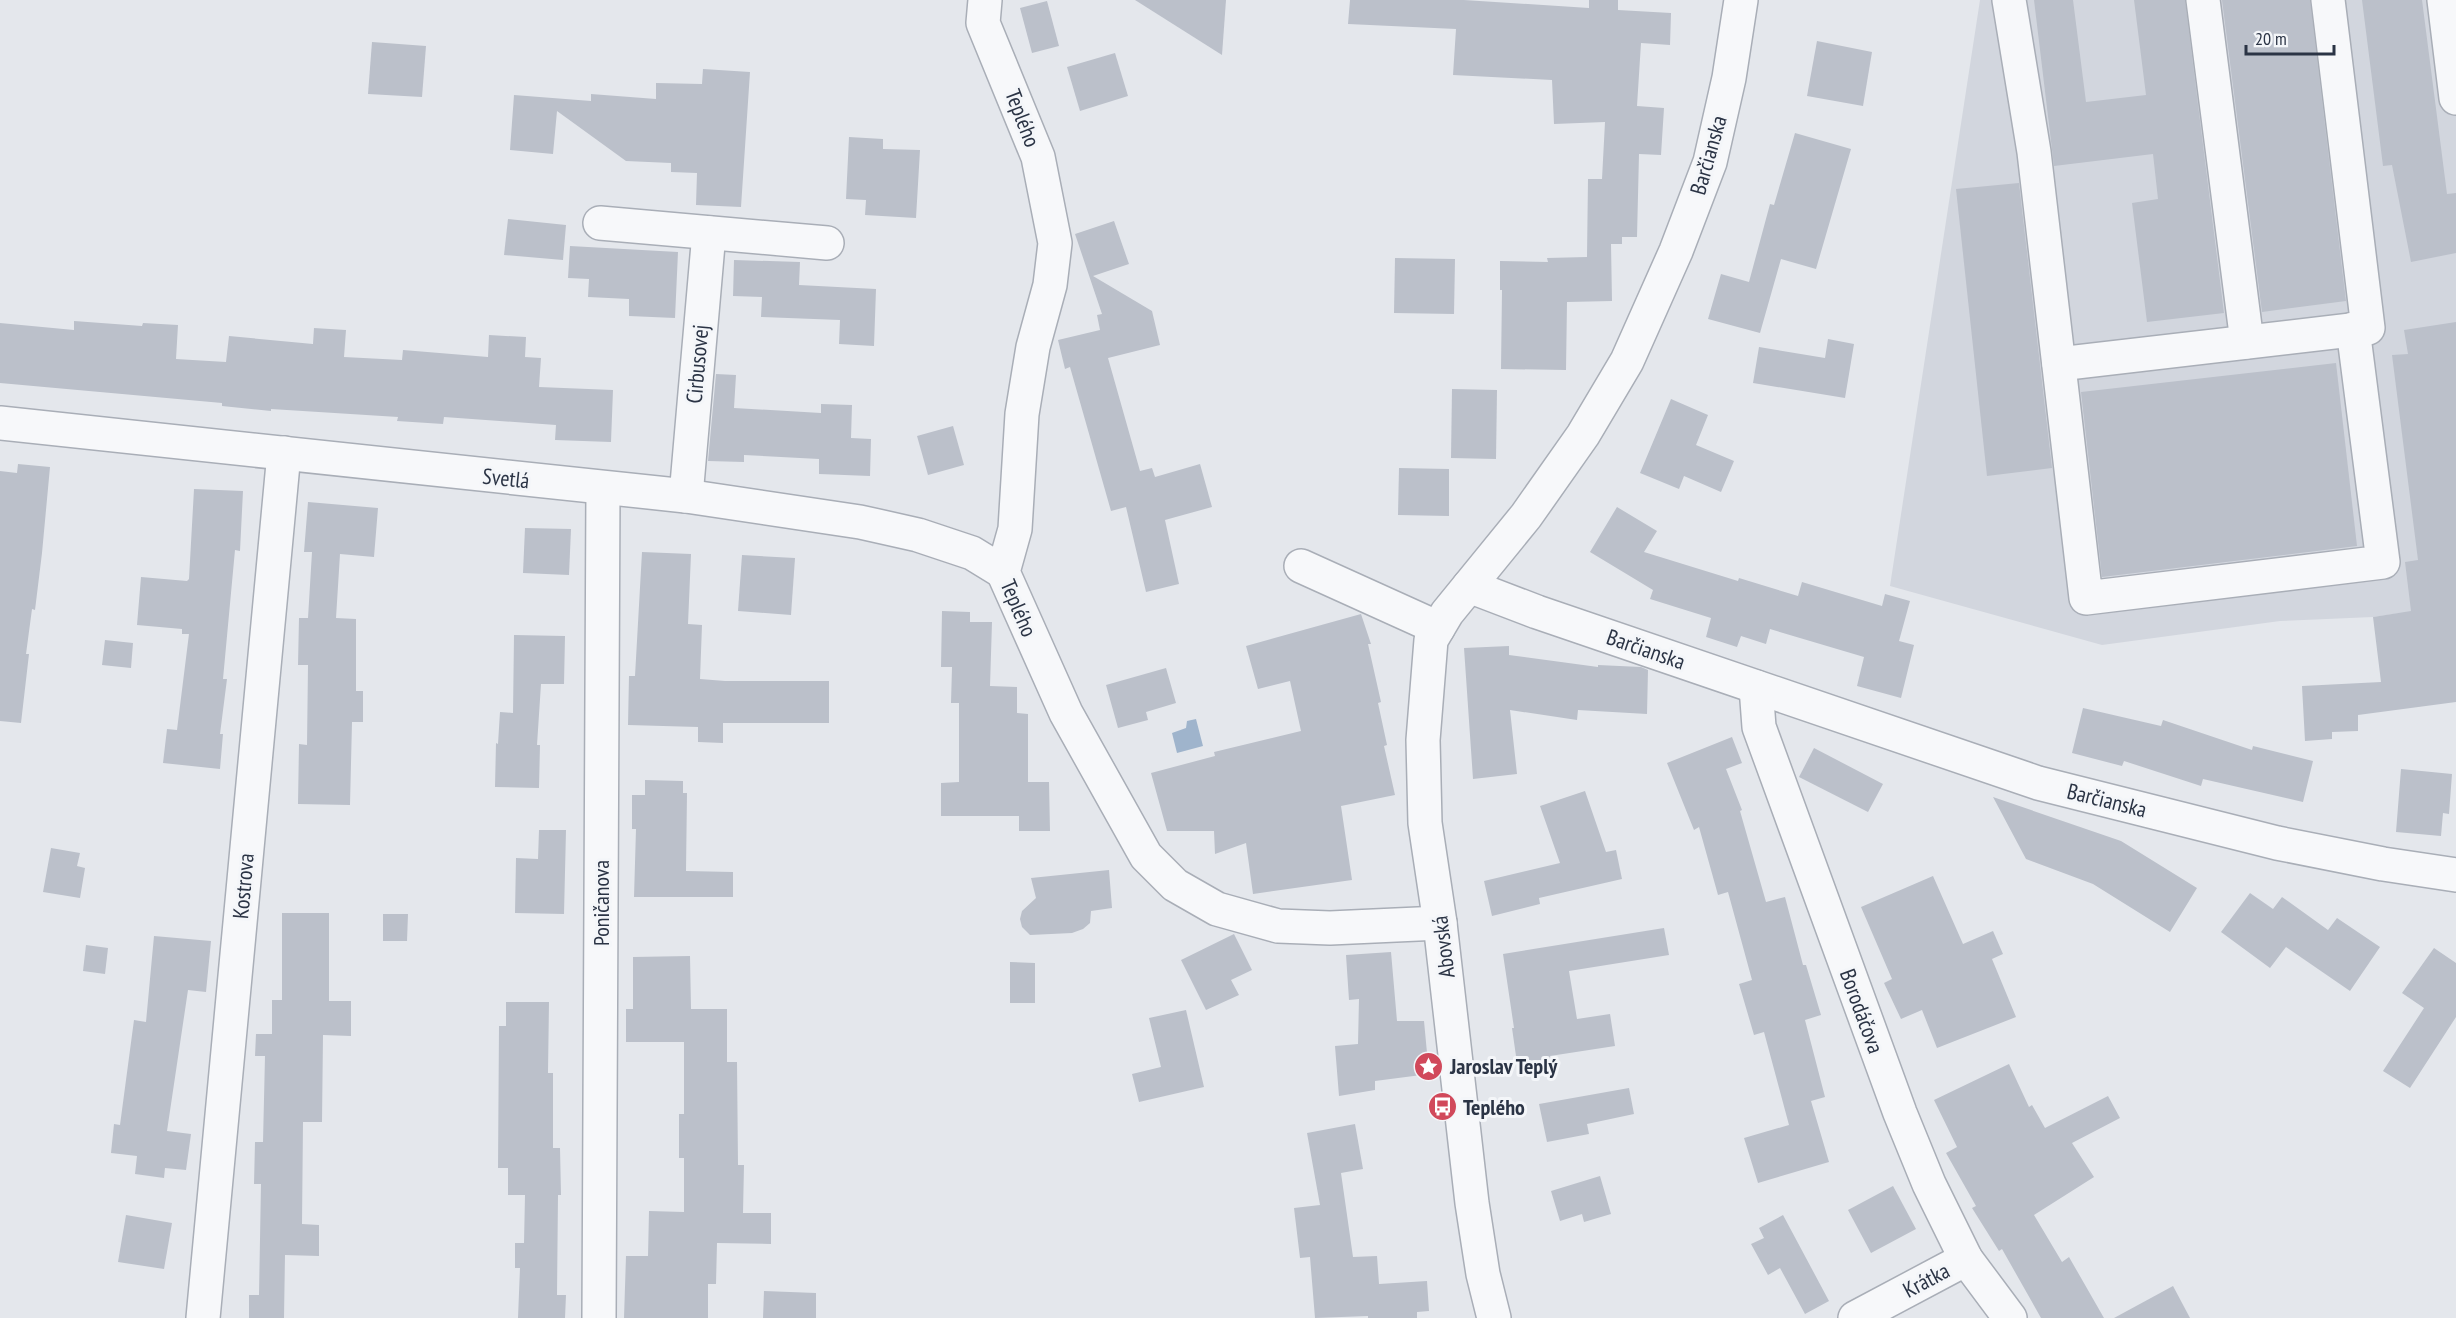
<svg xmlns="http://www.w3.org/2000/svg" width="2456" height="1318" viewBox="0 0 2456 1318" font-family="'PT Sans Narrow',sans-serif">
<rect width="100%" height="100%" fill="#e4e7ec"/>
<!-- built -->
<polygon fill="#d2d6de" points="1980,0 2456,0 2456,629 2401,613 2373,617 2280,621 2102,645 1890,586"/>
<!-- water -->
<polygon fill="#9fb4cc" points="1196,719 1203,746 1177,753 1172,733 1186,728 1187,721"/>
<!-- building -->
<g fill="#bbc0ca">
<polygon points="1135,0 1226,0 1222,55"/>
<polygon points="1350,0 1464,0 1589,8 1589,0 1618,0 1618,10 1671,13 1670,45 1641,43 1637,106 1664,108 1661,155 1639,154 1637,237 1622,237 1622,244 1611,244 1612,301 1567,302 1566,370 1501,369 1502,290 1500,290 1500,261 1548,262 1547,258 1587,257 1588,179 1602,179 1605,122 1554,124 1552,80 1453,75 1456,29 1348,24"/>
<polygon points="2034,0 2073,0 2086,102 2146,95 2134,0 2185,0 2224,313 2147,322 2132,203 2158,199 2153,154 2054,166"/>
<polygon points="2222,0 2310,0 2346,301 2262,312"/>
<polygon points="2362,0 2422,0 2447,194 2456,193 2456,253 2411,262 2392,165 2383,166"/>
<polygon points="1047,1 1059,46 1032,53 1020,8"/>
<polygon points="1817,41 1872,52 1863,106 1807,96"/>
<polygon points="372,42 426,46 422,97 368,94"/>
<polygon points="1115,53 1128,96 1080,111 1067,67"/>
<polygon points="703,69 750,72 741,207 696,205 697,173 671,172 671,163 626,161 557,111 553,154 510,150 514,95 591,101 591,94 656,99 656,83 702,84"/>
<polygon points="1795,133 1851,149 1816,269 1781,259 1760,333 1708,319 1721,274 1749,282 1770,204 1774,205"/>
<polygon points="849,137 883,139 883,149 920,150 916,218 865,215 866,200 846,199"/>
<polygon points="2019,183 2052,468 1987,476 1956,189"/>
<polygon points="508,219 566,225 563,260 504,255"/>
<polygon points="1114,221 1129,264 1093,276 1152,311 1160,345 1108,358 1140,471 1152,468 1155,477 1200,464 1212,507 1165,520 1179,584 1146,592 1126,507 1111,511 1070,367 1065,369 1058,340 1100,330 1097,315 1102,314 1075,234"/>
<polygon points="570,246 678,252 675,318 629,316 629,299 588,297 589,279 568,278"/>
<polygon points="1395,258 1455,259 1454,314 1394,313"/>
<polygon points="734,260 800,262 799,285 876,289 874,346 839,344 840,320 761,317 762,297 733,296"/>
<polygon points="74,321 142,326 143,323 178,325 176,359 226,362 229,336 313,344 314,328 346,330 344,357 402,360 403,350 488,357 489,335 526,337 525,357 541,358 539,387 613,390 611,442 555,440 556,425 444,417 443,424 397,421 398,417 271,409 271,411 222,406 222,403 0,383 0,323 74,330"/>
<polygon points="2456,322 2456,702 2358,715 2358,731 2332,732 2332,739 2305,741 2302,686 2381,682 2373,617 2411,611 2405,562 2418,560 2392,355 2408,354 2404,330"/>
<polygon points="1828,339 1854,344 1845,398 1753,383 1759,347 1825,358"/>
<polygon points="2336,363 2357,546 2102,577 2081,392"/>
<polygon points="716,374 736,375 734,408 821,413 821,404 852,405 851,438 871,439 870,476 819,474 819,459 744,455 744,462 708,461"/>
<polygon points="1452,389 1497,390 1496,459 1451,458"/>
<polygon points="1671,399 1708,415 1696,445 1734,461 1721,492 1684,476 1679,489 1640,473"/>
<polygon points="953,426 964,465 928,475 917,436"/>
<polygon points="18,464 50,467 42,553 35,610 32,609 26,654 29,654 21,723 0,721 0,471 17,473"/>
<polygon points="1399,468 1449,469 1449,516 1398,515"/>
<polygon points="194,489 243,491 240,551 235,550 223,679 227,679 220,734 223,734 220,769 163,763 167,729 177,730 189,634 182,634 182,629 137,625 141,577 187,581 189,579"/>
<polygon points="308,502 378,508 374,557 340,554 336,618 356,619 356,691 363,691 363,722 352,722 350,805 298,804 299,744 307,745 308,665 298,665 299,618 308,618 312,552 304,552"/>
<polygon points="1617,507 1657,531 1644,552 1738,581 1739,578 1798,596 1802,582 1882,606 1885,594 1910,601 1899,641 1914,645 1901,698 1857,686 1864,657 1770,629 1766,644 1741,636 1737,647 1706,637 1711,618 1650,599 1653,590 1590,552"/>
<polygon points="525,528 571,529 569,575 523,573"/>
<polygon points="642,552 691,554 688,624 702,625 700,679 725,681 829,681 829,723 723,723 723,743 698,742 698,727 628,725 629,676 635,676"/>
<polygon points="742,555 795,558 791,615 738,611"/>
<polygon points="942,611 970,612 970,622 992,622 990,686 1017,687 1017,713 1028,714 1028,782 1049,782 1050,831 1019,831 1019,816 941,816 941,783 959,782 959,703 951,703 952,667 941,667"/>
<polygon points="1361,614 1371,644 1368,644 1381,702 1378,703 1387,745 1384,746 1395,795 1341,806 1352,880 1253,894 1246,843 1215,854 1214,831 1167,831 1151,773 1215,756 1214,752 1301,731 1290,681 1258,689 1246,646"/>
<polygon points="514,635 565,636 564,684 541,684 537,745 540,745 539,788 495,787 496,743 498,744 500,712 513,713"/>
<polygon points="105,640 133,643 131,668 102,665"/>
<polygon points="1509,646 1509,655 1598,667 1598,665 1641,667 1648,670 1647,714 1578,710 1577,720 1510,710 1517,774 1473,779 1464,648"/>
<polygon points="1166,668 1176,703 1146,712 1148,720 1118,728 1106,685"/>
<polygon points="2083,708 2161,726 2163,720 2252,750 2253,746 2313,761 2303,802 2203,779 2201,786 2124,761 2122,766 2072,753"/>
<polygon points="1732,737 1742,763 1726,769 1742,810 1740,811 1766,902 1785,897 1803,965 1806,965 1821,1015 1805,1020 1825,1097 1811,1101 1829,1162 1758,1183 1744,1138 1789,1125 1764,1032 1754,1035 1739,984 1752,980 1728,892 1718,895 1699,827 1694,830 1667,763"/>
<polygon points="1814,748 1883,784 1868,812 1799,777"/>
<polygon points="2401,769 2452,774 2449,814 2443,813 2441,836 2396,832"/>
<polygon points="645,780 683,781 683,793 687,793 686,871 733,872 733,897 634,897 636,829 632,829 632,795 645,795"/>
<polygon points="1585,791 1606,852 1616,850 1622,879 1539,898 1540,904 1492,916 1484,881 1560,863 1540,806"/>
<polygon points="1993,797 2121,841 2197,888 2170,932 2093,884 2026,859"/>
<polygon points="539,830 566,830 564,914 515,913 516,858 538,859"/>
<polygon points="51,848 80,853 77,866 85,868 80,898 43,892"/>
<polygon points="1109,870 1112,908 1091,911 1090,923 1083,929 1072,933 1030,935 1022,927 1020,919 1022,911 1036,898 1031,878"/>
<polygon points="1933,876 1963,944 1993,931 2003,954 1992,959 2016,1017 1937,1048 1922,1010 1901,1019 1884,983 1892,979 1861,907"/>
<polygon points="2250,893 2273,909 2282,897 2328,930 2337,918 2380,947 2350,991 2286,947 2270,968 2221,932"/>
<polygon points="282,913 329,913 329,1001 351,1001 351,1036 323,1035 322,1122 303,1122 302,1224 319,1225 319,1256 285,1255 284,1318 249,1318 249,1295 259,1295 261,1184 254,1184 255,1142 263,1142 265,1056 255,1056 256,1034 272,1034 272,1000 282,1000"/>
<polygon points="383,914 408,914 407,941 383,941"/>
<polygon points="1664,928 1669,955 1569,971 1577,1019 1610,1014 1615,1046 1550,1056 1552,1072 1519,1077 1512,1028 1514,1028 1503,954"/>
<polygon points="1234,934 1252,970 1231,980 1239,995 1206,1010 1181,960"/>
<polygon points="154,936 211,941 206,992 188,990 167,1131 191,1134 186,1170 165,1168 164,1178 135,1174 137,1156 111,1153 114,1124 120,1125 134,1020 146,1022"/>
<polygon points="86,945 108,948 105,974 83,971"/>
<polygon points="2434,948 2456,963 2456,1017 2410,1088 2383,1071 2424,1008 2402,993"/>
<polygon points="1391,952 1397,1021 1424,1021 1429,1074 1375,1081 1375,1090 1339,1096 1335,1046 1358,1044 1359,999 1349,1000 1346,955"/>
<polygon points="690,956 691,1009 727,1009 727,1062 737,1062 738,1165 744,1165 743,1213 771,1213 771,1244 717,1243 716,1284 708,1284 708,1318 624,1318 626,1256 648,1256 649,1211 684,1212 684,1158 679,1158 679,1114 684,1114 684,1042 626,1042 626,1009 633,1009 633,957"/>
<polygon points="1010,962 1035,963 1035,1003 1010,1003"/>
<polygon points="506,1002 549,1002 548,1073 553,1073 553,1148 560,1148 561,1195 558,1195 557,1295 566,1295 565,1318 518,1318 520,1268 515,1268 515,1243 524,1243 525,1195 508,1195 508,1168 498,1168 499,1026 506,1026"/>
<polygon points="1186,1010 1204,1087 1139,1102 1132,1074 1161,1067 1149,1018"/>
<polygon points="2009,1064 2029,1107 2032,1105 2045,1128 2108,1096 2120,1118 2072,1143 2094,1177 2034,1215 2062,1262 2069,1257 2104,1318 2041,1318 2002,1249 1999,1251 1972,1208 1976,1206 1946,1153 1957,1147 1934,1100"/>
<polygon points="1629,1088 1634,1114 1587,1124 1589,1134 1547,1142 1539,1104"/>
<polygon points="1355,1124 1363,1169 1341,1173 1353,1257 1377,1256 1379,1284 1427,1281 1429,1311 1417,1312 1417,1318 1368,1318 1368,1316 1315,1318 1310,1257 1300,1258 1294,1208 1320,1205 1307,1133"/>
<polygon points="1600,1176 1611,1214 1584,1222 1582,1214 1560,1221 1551,1191"/>
<polygon points="1893,1186 1916,1229 1871,1253 1848,1210"/>
<polygon points="126,1215 172,1223 164,1269 118,1262"/>
<polygon points="1783,1215 1829,1301 1805,1314 1780,1268 1768,1275 1751,1244 1764,1238 1759,1228"/>
<polygon points="2173,1286 2190,1318 2114,1318"/>
<polygon points="764,1291 816,1293 816,1318 763,1318"/>
</g>
<g fill="none" stroke-linecap="round" stroke-linejoin="round">
<defs>
<g id="minor">
<polyline points="985,0 983,23 1038,157 1055,243 1050,285 1033,347 1022,414 1015,529 1003,572 1066,713 1146,856 1175,885 1217,909 1278,926 1330,928 1440,923"/>
<polyline points="2009,0 2034,152 2086,598 2383,562 2353,329"/>
<polyline points="2203,0 2247,342"/>
<polyline points="2444,0 2456,98"/>
<polyline points="600,223 827,243"/>
<polyline points="2059,364 2368,328 2328,0"/>
<polyline points="0,423 686,496 860,522 918,535 972,553 1003,572"/>
<polyline points="686,496 709,233"/>
<polyline points="1301,566 1438,628"/>
<polyline points="1469,586 1537,612 2038,783 2277,843 2383,864 2456,875"/>
<polyline points="1756,687 1759,727 1900,1113 1929,1184 1966,1259 2010,1318"/>
<polyline points="203,1318 284,453"/>
<polyline points="599,1318 603,488"/>
<polyline points="1494,1318 1483,1274 1472,1203 1440,923 1425,823 1423,740 1431,640 1447,613 1526,516 1583,435 1627,361 1676,251 1710,162 1729,78 1741,0"/>
<polyline points="1855,1318 1966,1259"/>
</g>
</defs>
<!-- minor casing -->
<use href="#minor" stroke="#a9aeb7" stroke-width="36"/>
<!-- minor -->
<use href="#minor" stroke="#f7f8fa" stroke-width="33"/>
</g>
<!-- icons -->
<defs>
<symbol id="sight-disc" viewBox="-11 -11 22 22"><circle r="9.5" fill="#d1495b" stroke="#f4f6f9"/><path d="M0-6L1.8-2.2L6-1.7L2.9 1.2L3.7 5.4L0 3.3L-3.7 5.4L-2.9 1.2L-6-1.7L-1.8-2.2Z" fill="#fff"/></symbol>
<symbol id="bus-disc" viewBox="-11 -11 22 22"><circle r="9.5" fill="#d1495b" stroke="#f4f6f9"/><path d="M-5-6H5V4H4V6H2V4H-2V6H-4V4H-5ZM-3.5-4V0h7V-4ZM-3.5 1.2v1.5H-2V1.2ZM2 1.2v1.5H3.5V1.2Z" fill="#fff"/></symbol>
</defs>
<g fill-rule="evenodd">
<use href="#sight-disc" x="1412" y="1050" width="33" height="33"/>
<use href="#bus-disc" x="1426" y="1090" width="33" height="33"/>
</g>
<g text-anchor="middle" dominant-baseline="central" stroke-width="6" stroke-linejoin="round" paint-order="stroke">
<!-- street labels -->
<g font-size="22" fill="#2b3445" stroke="#f4f6f9">
<text transform="translate(1023 118) rotate(69)">Teplého</text>
<text transform="translate(1708 155) rotate(-74)">Barčianska</text>
<text transform="translate(697 364) rotate(-85)">Cirbusovej</text>
<text transform="translate(506 478) rotate(6)">Svetlá</text>
<text transform="translate(1019 608) rotate(67)">Teplého</text>
<text transform="translate(1646 649) rotate(19)">Barčianska</text>
<text transform="translate(2107 800) rotate(14)">Barčianska</text>
<text transform="translate(243 886) rotate(-85)">Kostrova</text>
<text transform="translate(601 903) rotate(-90)">Poničanova</text>
<text transform="translate(1443 947) rotate(-97)">Abovská</text>
<text transform="translate(1862 1011) rotate(70)">Borodáčova</text>
<text transform="translate(1926 1280) rotate(-28)">Krátka</text>
</g>
<!-- poi labels -->
<g font-size="22" font-weight="bold" fill="#2b3445" stroke="#f4f6f9" text-anchor="start">
<text x="1450" y="1066">Jaroslav Teplý</text>
<text x="1463" y="1107">Teplého</text>
</g>
</g>
<!-- scale -->
<path d="M2246 45v9h88v-9" fill="none" stroke="#2b3445" stroke-width="3"/>
<text x="2255" y="45" font-size="18" fill="#2b3445" stroke="#f4f6f9" stroke-width="4.5" paint-order="stroke">20 m</text>
</svg>
